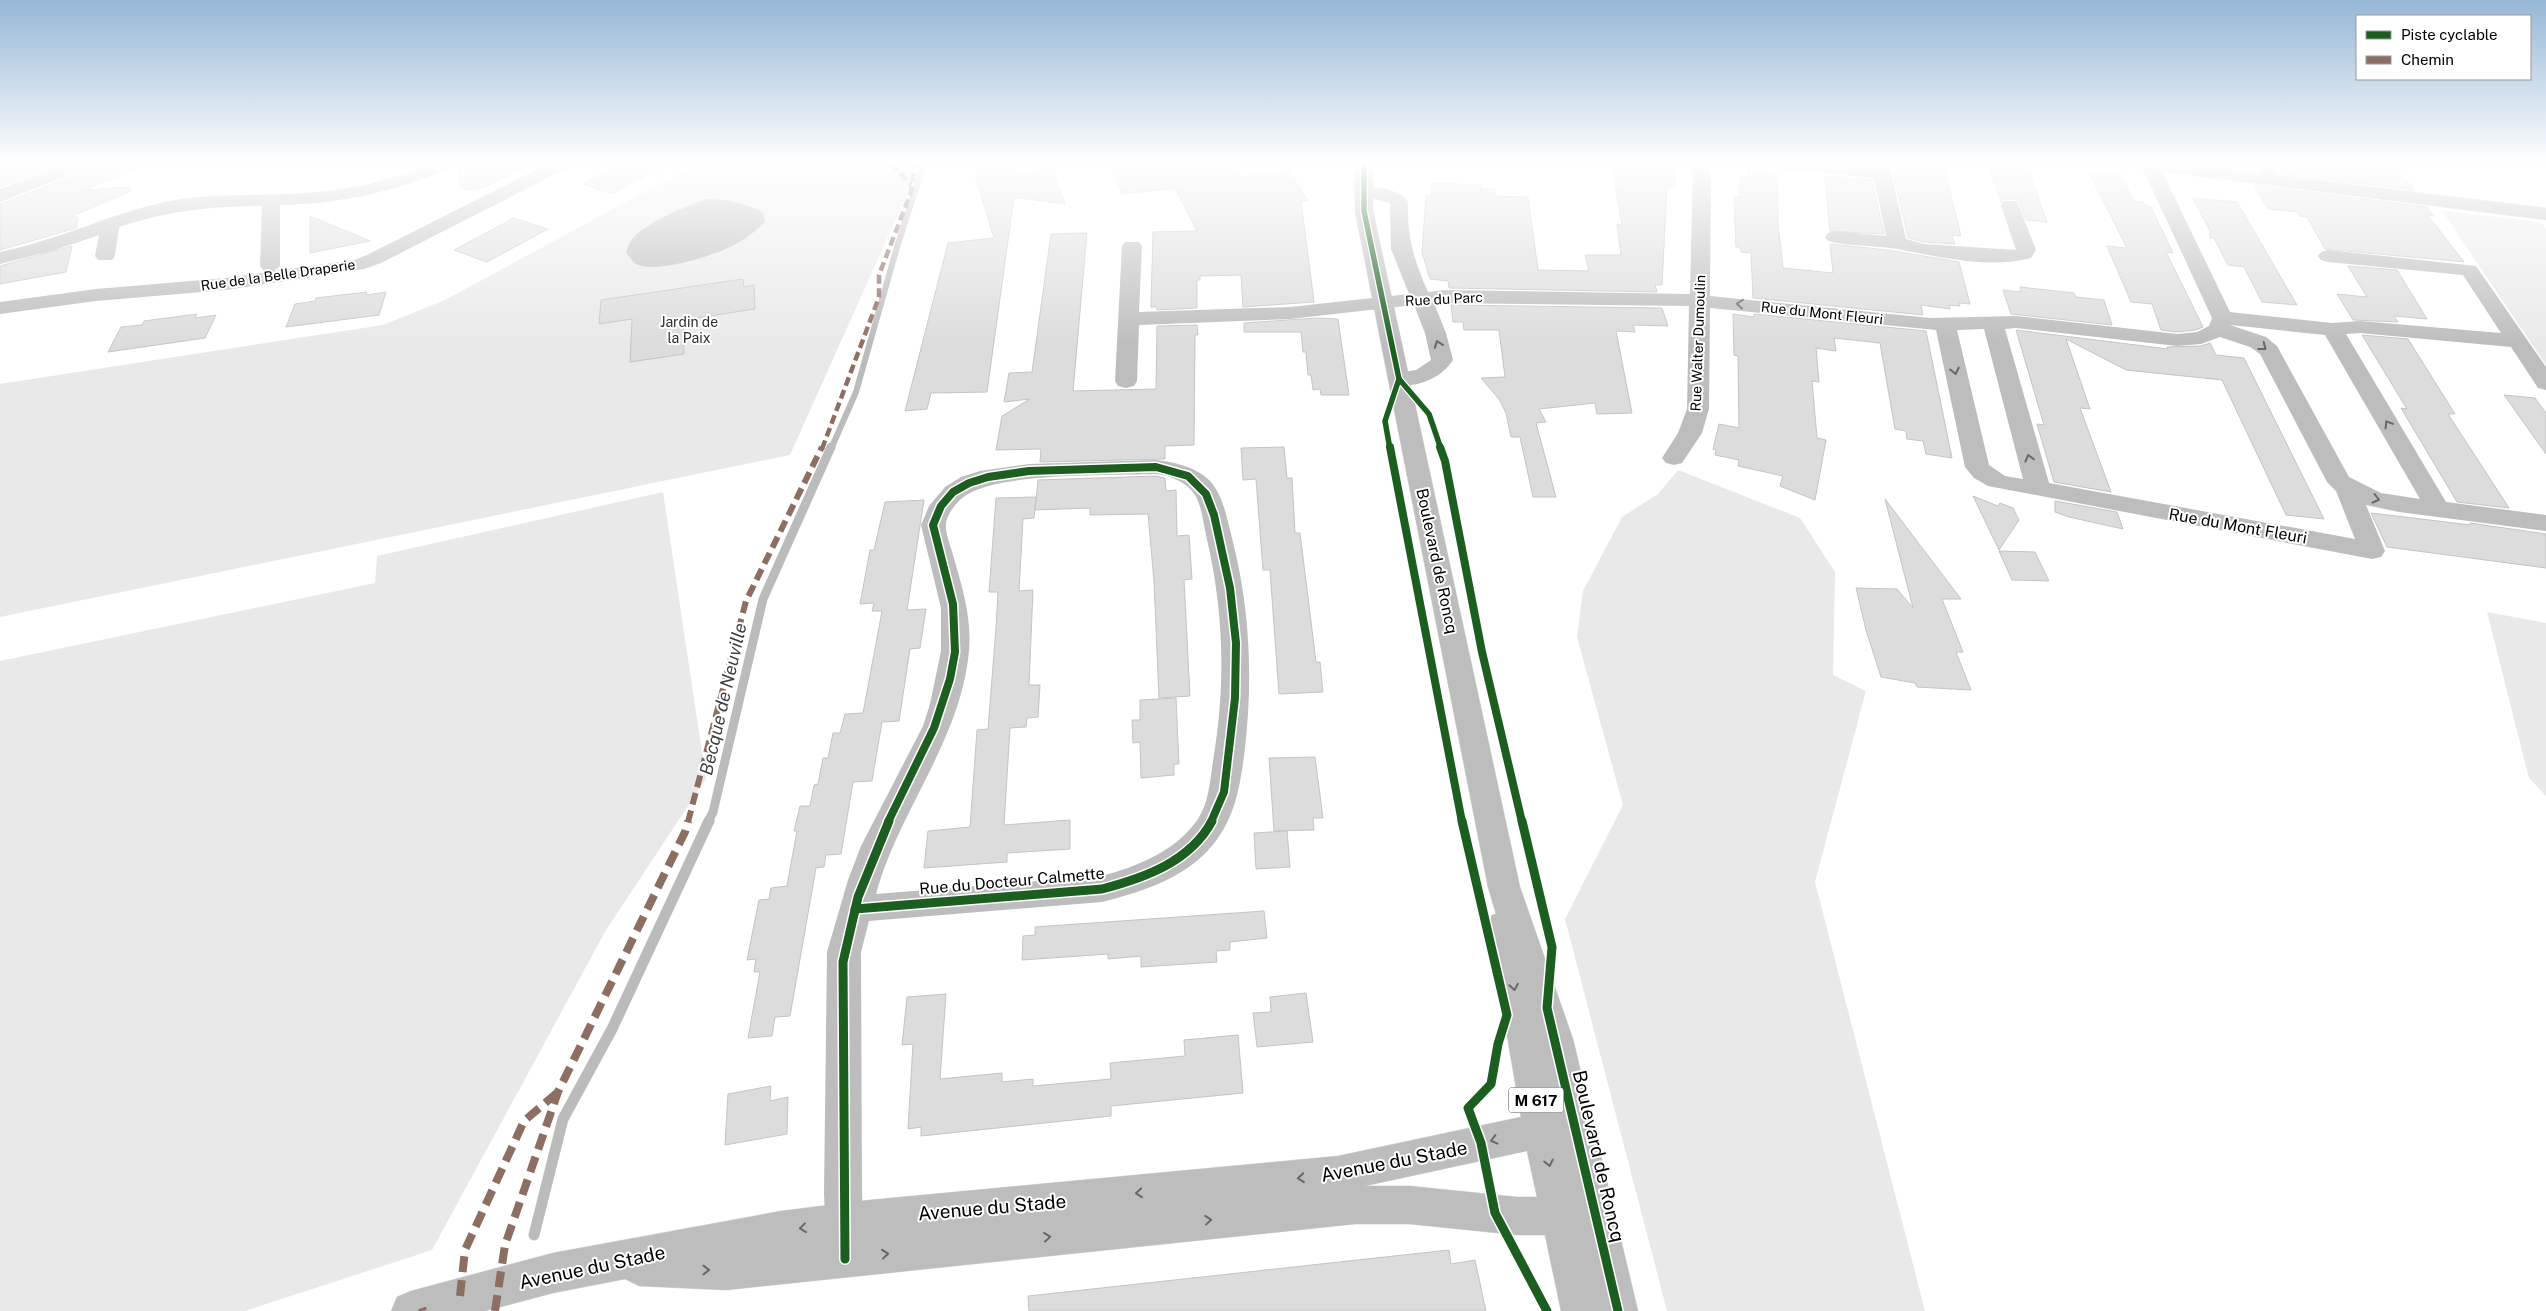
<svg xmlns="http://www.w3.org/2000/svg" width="2546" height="1311" viewBox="0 0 2546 1311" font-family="'Public Sans',sans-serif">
<rect width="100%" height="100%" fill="#fff"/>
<!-- green -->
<g fill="#e9e9e9">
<polygon points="698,163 921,163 790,455 0,617 0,384 383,325 445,300"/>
<polygon points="2442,211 2542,222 2546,229 2546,365"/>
<polygon points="1678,470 1800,518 1835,572 1833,675 1866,691 1815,882 1925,1311 1667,1311 1565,919 1623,805 1577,637 1583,591 1622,517 1658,494"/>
<polygon points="663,492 706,779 606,930 432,1250 245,1311 0,1311 0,661 375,583 377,556"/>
<polygon points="2487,612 2546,623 2546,796 2529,778"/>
</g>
<!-- water -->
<path fill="#bbb" d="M 707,199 C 728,199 744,203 763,212 L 765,222 C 755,232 744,240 730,247 C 711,256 656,274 636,264 C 633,262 629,256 626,252 C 628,248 629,242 633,238 C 649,221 685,207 707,199 Z"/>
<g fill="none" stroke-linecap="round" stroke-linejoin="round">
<!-- stream-far2 -->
<polyline stroke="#bbb" stroke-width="6" points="831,449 856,392 897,247 924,163"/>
<!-- stream-far1 -->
<polyline stroke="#bbb" stroke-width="9" points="708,822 713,812 763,599 831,447"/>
<!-- stream -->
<polyline stroke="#bbb" stroke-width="11" points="534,1235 563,1119 612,1029 709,821"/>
</g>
<!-- building -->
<g fill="#dcdcdc" stroke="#c4c4c4">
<polygon points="14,163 46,168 47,163 65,163 0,187 0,169"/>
<polygon points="95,163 151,163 84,190 130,187 131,191 72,216 78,218 76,228 0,250 0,204 91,169"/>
<polygon points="458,163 533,163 484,187 469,190 459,186"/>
<polygon points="620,163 669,163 612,194 583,184"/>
<polygon points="1010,163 1012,170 1017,170 1018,172 1052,168 1065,204 1014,197 987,392 931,393 927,409 905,411 948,243 994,238 975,175 979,174 977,167"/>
<polygon points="1109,163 1234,163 1241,177 1288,170 1308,200 1301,201 1314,302 1243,307 1241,275 1200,276 1200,280 1197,280 1197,308 1157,310 1157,307 1151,307 1153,232 1197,231 1175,188 1122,194"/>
<polygon points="1650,163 1676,163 1675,187 1667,186 1662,285 1655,285 1657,292 1449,288 1448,281 1430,279 1422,252 1426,196 1431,196 1432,183 1480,185 1481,189 1495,189 1495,196 1528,197 1538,270 1589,271 1585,255 1621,255 1617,224 1622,225 1612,166 1649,169"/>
<polygon points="1891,163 1943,163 1961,236 1952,235 1955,244 1924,242 1908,238"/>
<polygon points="1988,163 2027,165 2047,222 2026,220 2018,199 2003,199 2001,202"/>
<polygon points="2274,163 2393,163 2414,190 2280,174"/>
<polygon points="1747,169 1777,172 1778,223 1783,268 1833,273 1830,244 1888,250 1959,262 1970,304 1959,303 1960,306 1949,305 1950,309 1921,305 1923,315 1753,298 1751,253 1741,252 1740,247 1736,247 1734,196 1740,197 1740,177 1747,177"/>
<polygon points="2088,171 2121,174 2133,201 2143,202 2145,206 2151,207 2173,253 2166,252 2203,327 2196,330 2177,332 2161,330 2152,304 2131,302 2107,246 2127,248"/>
<polygon points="1825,176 1872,180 1884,234 1830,231"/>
<polygon points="2254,185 2427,207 2434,216 2428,215 2464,262 2325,249 2307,217 2300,216 2297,212 2268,209"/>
<polygon points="2193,198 2237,202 2297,305 2262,302 2244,267 2228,265 2214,238 2210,238 2210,231"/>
<polygon points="310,216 370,241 310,253"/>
<polygon points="514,218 548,229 487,262 454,250"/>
<polygon points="1087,233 1073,391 1156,389 1157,326 1197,325 1198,335 1195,335 1194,445 1165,446 1165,459 1040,462 1041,449 996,450 1002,416 1030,399 1004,402 1009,373 1032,372 1051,234"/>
<polygon points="72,246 66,272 0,284 0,266"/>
<polygon points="2348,266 2397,270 2427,319 2394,316 2398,322 2353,320 2337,294 2367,297"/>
<polygon points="743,279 744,287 754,285 755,309 683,320 684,354 630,362 632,319 599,324 601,300"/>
<polygon points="2020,287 2074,293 2076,297 2104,300 2112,325 2011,314 2003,290 2021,292"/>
<polygon points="367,292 366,295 386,292 379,315 286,327 295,304 315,301 316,298"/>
<polygon points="1451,305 1662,308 1668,326 1633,325 1635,332 1616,331 1632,413 1597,414 1595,403 1539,409 1546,422 1536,423 1556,497 1533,497 1520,437 1511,437 1506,413 1499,399 1481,378 1505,377 1499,330 1464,330 1463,322 1453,322"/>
<polygon points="197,314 195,318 216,315 205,338 108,352 121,327 142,325 144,321"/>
<polygon points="1733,314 1754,317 1754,314 1926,331 1952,458 1926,454 1923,441 1907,439 1906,431 1895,429 1880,343 1834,338 1836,351 1816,348 1819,382 1812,381 1817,438 1826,440 1815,500 1780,486 1783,476 1738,466 1739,460 1715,455 1716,450 1713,449 1719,424 1739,428 1738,356 1734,355"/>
<polygon points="1317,318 1338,319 1349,395 1321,395 1320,389 1313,390 1311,375 1308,375 1306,352 1303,352 1301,332 1244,332 1244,323"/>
<polygon points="2016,330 2168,349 2167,347 2201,346 2210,343 2216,355 2244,358 2324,519 2286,515 2222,380 2126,370 2066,339 2090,409 2080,408 2111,492 2054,482 2037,424 2044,425"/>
<polygon points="2362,335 2408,339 2455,414 2448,414 2509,508 2457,502 2401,408 2407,409"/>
<polygon points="2504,395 2535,398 2546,413 2546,454"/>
<polygon points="1284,447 1287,478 1292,478 1295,533 1300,533 1316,662 1320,662 1323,692 1279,694 1270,570 1263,570 1256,479 1243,480 1241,448"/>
<polygon points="1156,476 1165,478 1166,491 1176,490 1177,536 1189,535 1192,579 1184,580 1190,696 1159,698 1154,581 1148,514 1090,515 1090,508 1035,510 1038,480"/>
<polygon points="1973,496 1998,506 2000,503 2013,508 2019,520 1999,550"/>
<polygon points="1036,497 1034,518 1023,519 1019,591 1033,590 1029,685 1040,685 1038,717 1027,718 1026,727 1010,728 1004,825 1070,820 1070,849 1007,853 1007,862 924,868 928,831 970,827 977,730 988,729 996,628 998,592 989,592 996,498"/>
<polygon points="1885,499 1961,599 1942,599 1963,652 1956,652 1971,690 1917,687 1915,683 1881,677 1866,630 1856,588 1897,589 1913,608"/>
<polygon points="924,500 907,610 926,609 920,648 910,649 899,721 882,722 872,781 853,782 841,854 826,855 824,867 816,868 790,1016 775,1017 772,1036 748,1038 760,972 754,972 756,959 747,960 759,900 769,899 771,888 787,886 797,831 794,831 800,806 810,806 814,785 818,784 823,758 828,758 833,733 840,733 845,714 863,713 882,611 872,611 874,603 860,604 870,550 874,550 885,502"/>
<polygon points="2055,501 2117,512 2123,529 2069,517 2055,512"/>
<polygon points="2371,513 2471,525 2470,523 2546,534 2546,568 2387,547"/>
<polygon points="1999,551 2035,552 2049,581 2012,580"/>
<polygon points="1176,698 1179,764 1174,764 1174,775 1141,778 1140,742 1133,743 1132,720 1140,720 1140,700"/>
<polygon points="1315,757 1323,818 1313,818 1314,830 1274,831 1269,758"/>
<polygon points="1287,831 1290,867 1256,869 1254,833"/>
<polygon points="1264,911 1267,938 1230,942 1230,950 1216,951 1217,962 1141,967 1141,956 1108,959 1108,954 1022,960 1023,936 1035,935 1035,927"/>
<polygon points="1306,993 1313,1042 1257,1047 1253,1013 1271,1012 1270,997"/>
<polygon points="946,994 940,1079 1002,1073 1002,1082 1033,1079 1033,1086 1111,1079 1110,1063 1185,1056 1184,1040 1238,1035 1243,1093 1111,1106 1111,1116 921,1136 921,1127 908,1129 913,1044 902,1045 907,997"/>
<polygon points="771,1086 770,1101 788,1097 787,1134 725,1145 728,1094"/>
<polygon points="1449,1250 1451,1264 1475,1260 1486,1311 1029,1311 1028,1296"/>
</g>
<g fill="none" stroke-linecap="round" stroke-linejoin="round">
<defs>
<g id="major">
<path d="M 1355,163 L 1373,163 L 1373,211 L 1520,887 L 1573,1039 L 1638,1311 L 1561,1311 L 1545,1235 L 1517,1235 L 1410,1224 L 1355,1224 L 726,1290 L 639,1286 L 625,1279 L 553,1293 L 485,1311 L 391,1311 L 397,1297 L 411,1291 L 553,1253 L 781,1211 L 870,1200 L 1338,1156 L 1521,1117 L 1488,925 L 1492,915 L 1496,914 L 1488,887 L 1355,211 ZM 1527,1151 L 1537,1197 L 1517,1197 L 1410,1186 L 1365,1186 Z"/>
<polygon points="2125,163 2174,163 2546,208 2546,220 2134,168 2128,167"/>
</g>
</defs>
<!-- major casing -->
<use href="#major" stroke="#dbdbdb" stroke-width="1"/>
<!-- minor -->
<g fill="#bdbdbd" fill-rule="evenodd">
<polygon points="69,163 93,163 90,167 0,202 0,189"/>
<path d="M 433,163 L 456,163 L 453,167 C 398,191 340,204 280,205 L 280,266 L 274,271 L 354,260 L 367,255 L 550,163 L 572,163 L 569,167 L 381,263 L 364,269 L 226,290 L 96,301 L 0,314 L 0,302 L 96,289 L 226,278 L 269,272 L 263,270 L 260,266 L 262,206 C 212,206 166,211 119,227 L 115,256 L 112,260 L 98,260 L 95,256 L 99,235 L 52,251 L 0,264 L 0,252 C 60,240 115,211 175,200 C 218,193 261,196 304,193 C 349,191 392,180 433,163 Z"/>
<path d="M 1693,163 L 1711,163 L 1710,296 L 1931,318 L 2016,316 L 2177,334 L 2197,332 L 2209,326 L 2212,318 L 2141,165 L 2143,163 L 2157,163 L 2159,165 L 2230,312 L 2332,323 L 2360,321 L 2501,333 L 2463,275 L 2328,262 L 2321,260 L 2318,256 L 2321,252 L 2328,250 L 2476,266 L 2546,367 L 2546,390 L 2538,388 L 2511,347 L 2360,333 L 2346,334 L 2446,502 L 2546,515 L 2546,531 L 2399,512 L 2366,505 L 2385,551 L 2381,557 L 2372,559 L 1988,486 L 1974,478 L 1965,467 L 1936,330 L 1710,308 L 1709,409 L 1702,433 L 1682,463 L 1674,465 L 1666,463 L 1662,458 L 1678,433 L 1687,409 L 1689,306 L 1434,303 L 1446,333 L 1453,360 C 1440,380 1414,389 1391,384 L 1388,379 L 1391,374 L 1416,370 L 1431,360 L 1425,333 L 1414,305 L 1290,319 L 1139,325 L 1137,381 L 1134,386 L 1126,388 L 1118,386 L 1115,381 L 1122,246 L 1125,242 L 1139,242 L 1142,246 L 1139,312 L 1290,307 L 1409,294 L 1391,249 L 1390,203 L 1366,197 L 1364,193 L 1366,189 C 1380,186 1400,190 1408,202 C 1407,236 1414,261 1428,292 L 1444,290 L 1690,294 ZM 2230,325 L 2325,335 L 2420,499 L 2381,493 L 2349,477 L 2277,346 L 2266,337 ZM 2016,328 L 2177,346 L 2201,344 L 2220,337 L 2250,347 L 2260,354 L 2327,482 L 2336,491 L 2355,539 L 2049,483 L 2005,329 ZM 1984,329 L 2023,479 L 2005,476 L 1989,465 L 1957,330 Z"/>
<path d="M 1764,163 L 1828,163 L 1872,167 L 1871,163 L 1889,163 L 1906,239 L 1924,244 L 2016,250 L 2001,205 L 2003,201 L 2017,201 L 2036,250 L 2031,258 C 1989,269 1939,257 1897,249 C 1875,245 1851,247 1828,241 L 1825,237 L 1828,233 L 1835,231 L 1886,236 L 1874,178 L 1773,168 L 1767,167 Z"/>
<polygon points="2254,163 2272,163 2280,179 2277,183 2265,183"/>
<path d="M 1156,460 C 1175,462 1197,467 1211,482 C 1224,498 1227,519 1232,538 C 1250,608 1253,677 1245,748 C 1241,780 1237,811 1218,838 C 1192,876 1145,891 1102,902 L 869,921 L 861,952 L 862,1193 L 864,1240 L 859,1254 L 845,1259 L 831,1254 L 826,1240 L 824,1193 L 827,952 L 848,880 L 861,846 L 923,726 L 930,704 L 941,651 L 941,608 L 921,525 L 929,506 L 945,487 L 961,477 L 980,471 L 1029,464 ZM 1156,474 C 1171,476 1187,482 1195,495 C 1202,507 1203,522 1206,535 C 1224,611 1226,684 1213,761 C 1210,781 1209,802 1198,819 C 1176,851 1138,866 1102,876 L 876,894 C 899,810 961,740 969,651 C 972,618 962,586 953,555 C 951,546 945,534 946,525 C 946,516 954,506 960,500 C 988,471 1113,476 1156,474 Z"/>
</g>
<!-- major -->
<use href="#major" fill="#bdbdbd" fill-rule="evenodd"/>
<!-- quiet-far2 -->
<g stroke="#8d6e63" stroke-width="4.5" stroke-dasharray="9 4.5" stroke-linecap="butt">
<polyline points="891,163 911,185"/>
<polyline points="822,449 879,297 879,275 911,192 915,163"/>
</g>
<!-- quiet-far1 -->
<polyline stroke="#8d6e63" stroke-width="6" stroke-dasharray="12 6" stroke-linecap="butt" points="688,822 746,601 822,447"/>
<!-- quiet -->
<g stroke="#8d6e63" stroke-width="8" stroke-dasharray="16 8" stroke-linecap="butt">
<polyline points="460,1296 465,1250 524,1121 558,1092"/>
<polyline points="422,1308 423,1311"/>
<polyline points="495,1311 505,1245 558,1092 685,832 688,821"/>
</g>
<defs>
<g id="cycleway-far2">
<polyline points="1364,163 1364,211 1399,379 1429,414 1441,449"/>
<polyline points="1390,449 1385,421 1399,379"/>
</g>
<g id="cycleway-far1">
<polyline points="1390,447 1462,822"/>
<polyline points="1440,447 1445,461 1482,652 1522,822"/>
<polyline points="888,822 934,728 950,679 955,652 953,604 933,525 941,506 953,492 969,483 988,477 1029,471 1156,467 1188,476 1206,494 1214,515 1230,588 1236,643 1235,698 1224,792 1211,822"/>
</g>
<g id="cycleway">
<polyline points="1462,821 1507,1015 1498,1044 1491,1084 1468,1108 1481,1143 1495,1213 1547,1311"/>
<polyline points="1522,821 1552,947 1547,1008 1618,1311"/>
<path d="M 855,909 L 1102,889 C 1144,878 1190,862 1212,821"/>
<polyline points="845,1259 843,962 858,897 889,821"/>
</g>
</defs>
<!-- cycleway-far2 casing -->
<use href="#cycleway-far2" stroke="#fff" stroke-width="8"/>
<!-- cycleway-far1 casing -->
<use href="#cycleway-far1" stroke="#fff" stroke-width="11"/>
<!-- cycleway casing -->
<use href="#cycleway" stroke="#fff" stroke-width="12"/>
<!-- cycleway-far2 -->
<use href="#cycleway-far2" stroke="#1b5e20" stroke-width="5.5"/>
<!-- cycleway-far1 -->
<use href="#cycleway-far1" stroke="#1b5e20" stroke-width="8"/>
<!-- cycleway -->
<use href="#cycleway" stroke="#1b5e20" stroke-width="9"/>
</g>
<!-- one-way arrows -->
<defs><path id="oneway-chevron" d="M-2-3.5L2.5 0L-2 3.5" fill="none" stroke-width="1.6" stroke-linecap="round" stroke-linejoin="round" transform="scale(1.25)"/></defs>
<g stroke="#686868">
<use href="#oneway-chevron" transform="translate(1740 304) rotate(-174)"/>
<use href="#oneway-chevron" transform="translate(1438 344) rotate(-110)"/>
<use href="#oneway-chevron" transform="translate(2263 347) rotate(37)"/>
<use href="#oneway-chevron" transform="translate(1955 371) rotate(77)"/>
<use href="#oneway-chevron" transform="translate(2388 424) rotate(-121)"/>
<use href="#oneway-chevron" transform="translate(2029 458) rotate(-105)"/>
<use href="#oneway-chevron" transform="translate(2376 499) rotate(14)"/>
<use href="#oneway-chevron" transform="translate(1514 987) rotate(80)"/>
<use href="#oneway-chevron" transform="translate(1494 1140) rotate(166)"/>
<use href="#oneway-chevron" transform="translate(1549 1163) rotate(78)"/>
<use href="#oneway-chevron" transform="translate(1301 1178) rotate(175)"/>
<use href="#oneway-chevron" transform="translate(1139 1193) rotate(175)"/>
<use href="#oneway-chevron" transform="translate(1208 1220) rotate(-6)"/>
<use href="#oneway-chevron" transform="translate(803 1228) rotate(173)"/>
<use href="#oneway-chevron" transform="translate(1047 1237) rotate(-6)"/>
<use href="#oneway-chevron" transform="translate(885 1254) rotate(-6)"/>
<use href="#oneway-chevron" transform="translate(706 1270)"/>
</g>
<!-- sky -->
<linearGradient id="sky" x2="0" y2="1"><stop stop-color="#96b7d6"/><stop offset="0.47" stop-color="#fff"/><stop offset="1" stop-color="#fff" stop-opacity="0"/></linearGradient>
<rect width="2546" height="346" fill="url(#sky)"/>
<g text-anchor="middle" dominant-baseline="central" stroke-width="4" stroke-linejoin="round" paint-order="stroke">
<!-- far-street labels -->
<g font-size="14" fill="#000" stroke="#fff">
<text transform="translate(278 275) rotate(-8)">Rue de la Belle Draperie</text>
<text transform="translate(1444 299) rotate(-3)">Rue du Parc</text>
<text transform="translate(1822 313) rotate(6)">Rue du Mont Fleuri</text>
<text transform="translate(1698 343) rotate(-88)">Rue Walter Dumoulin</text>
</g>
<!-- far-park labels -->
<g font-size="14" fill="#2e2e2e" stroke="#fff">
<text x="689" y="322">Jardin de<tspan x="689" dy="16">la Paix</tspan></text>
</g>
<!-- shield labels -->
<rect fill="#fff" stroke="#4c4c4c" stroke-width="1" x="1508.5" y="1087.5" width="55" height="25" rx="4"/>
<g font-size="15" font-weight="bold" fill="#000">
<text x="1536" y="1100">M 617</text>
</g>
<!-- street labels -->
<g font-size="16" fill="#000" stroke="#fff">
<text transform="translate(2238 526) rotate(10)">Rue du Mont Fleuri</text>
<text transform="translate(1437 561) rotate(78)">Boulevard de Roncq</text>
<text transform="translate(1012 881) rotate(-5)">Rue du Docteur Calmette</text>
</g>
<!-- water labels -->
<g font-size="18" font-style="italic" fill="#3f3f3f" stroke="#fff">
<text transform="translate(723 699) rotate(-77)">Becque de Neuville</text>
</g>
<!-- near-street labels -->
<g font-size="19" fill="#000" stroke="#fff">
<text transform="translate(1599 1156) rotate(77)">Boulevard de Roncq</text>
<text transform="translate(1394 1161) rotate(-11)">Avenue du Stade</text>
<text transform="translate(992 1207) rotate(-5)">Avenue du Stade</text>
<text transform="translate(592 1267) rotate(-12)">Avenue du Stade</text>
</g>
</g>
<!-- legend -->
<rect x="2356" y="15" width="175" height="65" fill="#ffffff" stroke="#999999"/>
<rect x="2366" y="31" width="25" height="8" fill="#1b5e20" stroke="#999999"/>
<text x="2401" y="40" font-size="15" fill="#000000">Piste cyclable</text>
<rect x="2366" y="56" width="25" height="8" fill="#8d6e63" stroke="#999999"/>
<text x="2401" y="65" font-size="15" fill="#000000">Chemin</text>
</svg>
